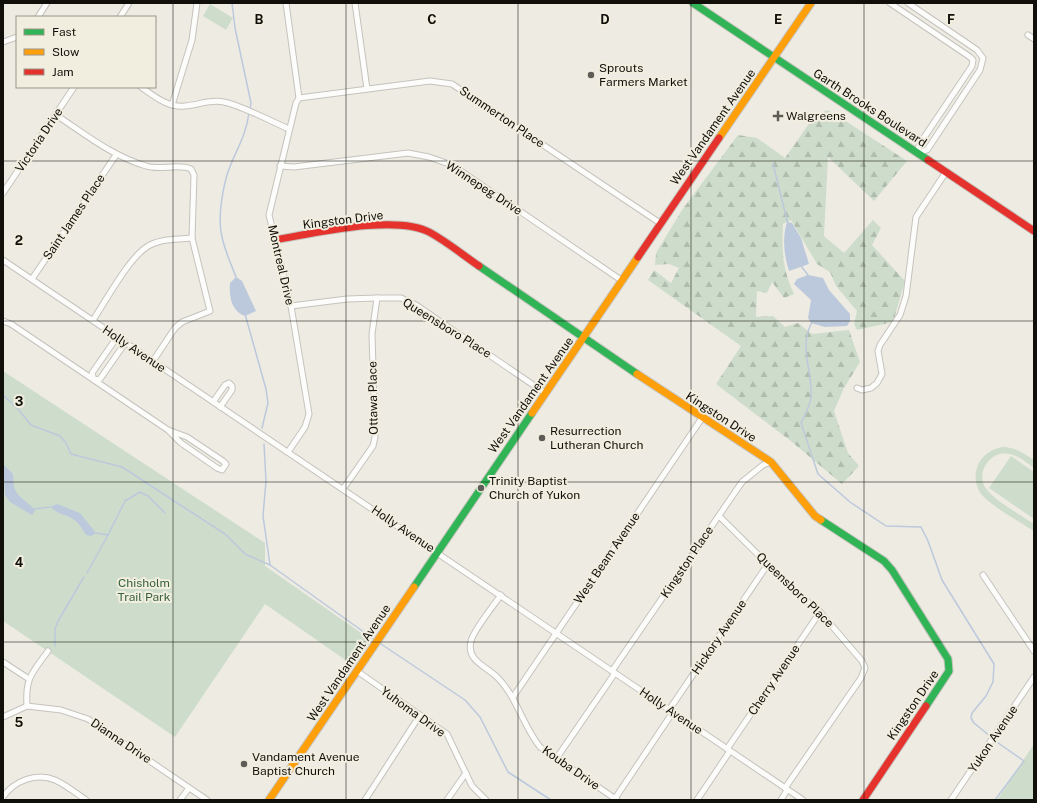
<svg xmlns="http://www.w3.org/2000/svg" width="1037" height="803" viewBox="0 0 1037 803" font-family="'Public Sans',sans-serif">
<defs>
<pattern id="forest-firs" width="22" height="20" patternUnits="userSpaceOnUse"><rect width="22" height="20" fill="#ceddcb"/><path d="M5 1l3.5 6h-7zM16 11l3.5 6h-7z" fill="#b0bcad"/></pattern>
</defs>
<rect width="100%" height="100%" fill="#eeebe3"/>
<!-- forest -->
<path fill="url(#forest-firs)" d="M 827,110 L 838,116 L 907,161 L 874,201 L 828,157 L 824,236 L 844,253 L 873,220 L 881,228 L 872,245 L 905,281 L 893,322 L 857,330 L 854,324 L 857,311 L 836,286 L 830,272 L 817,264 L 791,220 L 783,224 C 782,254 782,267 794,294 L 784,298 L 772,282 L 767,293 L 757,291 L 756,317 L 773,316 L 785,327 L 798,323 L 812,334 L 849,330 L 860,362 L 844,388 L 834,411 L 848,453 L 859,466 L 842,484 L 792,442 L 716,384 L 741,346 L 648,280 L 654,270 L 671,283 L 679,268 L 669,264 L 655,265 L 656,253 L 682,210 L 738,135 L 757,138 L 785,158 L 813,118 Z"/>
<!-- green -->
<g fill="#ceddcb">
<polygon points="210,4 233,18 226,30 203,16"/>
<polygon points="3,371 265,543 265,566 364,635 369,644 354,666 265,604 175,737 3,621"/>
<path d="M 1002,447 C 1015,447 1023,453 1034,460 L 1034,468 C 1027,463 1019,456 1010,454 C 993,449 975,471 985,487 C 994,501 1020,514 1034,524 L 1034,531 C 1020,522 991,506 981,494 C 975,486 974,474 978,465 C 982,455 992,449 1002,447 Z"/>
<polygon points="1011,456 1034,472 1034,519 989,488"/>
<polygon points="1034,744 1034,800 997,800"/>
</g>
<!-- water -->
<g fill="#bcc9dc">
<path d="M 787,222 L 792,223 L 801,238 L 809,264 L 789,271 C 784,255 782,238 787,222 Z"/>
<polygon points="808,275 823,278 829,290 850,314 850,321 847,326 825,327 811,323 808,318 811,300 794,284 797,279"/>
<path d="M 236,277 L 242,281 L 256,311 L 245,316 C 231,311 229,296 230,283 Z"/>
<path d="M 3,464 L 13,474 C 14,478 13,483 14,487 C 18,499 29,501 35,511 L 32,515 L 10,502 L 5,495 Z"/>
<path d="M 57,504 L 80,513 L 96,533 L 91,536 L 86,535 C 72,510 67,521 50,507 Z"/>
</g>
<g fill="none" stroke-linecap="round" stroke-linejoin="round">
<!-- stream -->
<g stroke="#bcc9dc" stroke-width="1.5">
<polyline points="232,3 235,28 251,103 250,109"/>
<polyline points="773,164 788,224"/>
<polyline points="801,266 808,275 807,277"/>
<path d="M 236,277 C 231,264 225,251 222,237 C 217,218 223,183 231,164 C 239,145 246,134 249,113"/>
<polyline points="245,314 266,389 268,403 262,428"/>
<path d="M 812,322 C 798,349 813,370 811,397 C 810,406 805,414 801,423 L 818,474 L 850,502 L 886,526 L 921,527 L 928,541 L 942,580 L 994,664 L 993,682 L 986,696 L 972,713 L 971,718 L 974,723 L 991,737"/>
<polyline points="3,395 18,409 31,425 60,436 66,443 71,454 122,467 225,534 245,554 270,565 375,640"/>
<polyline points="264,444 266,481 263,516 270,565"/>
<polyline points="34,509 50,507"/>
<polyline points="96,533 108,535"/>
<polyline points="87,573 108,535 125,501 140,492 148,496 165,513"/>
<polyline points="378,642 465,700 480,717 508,772 551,800"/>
<polyline points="55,646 55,629 58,621 84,577"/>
<polyline points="994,740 1024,761 995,800"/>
</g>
<defs>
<g id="street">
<polyline points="286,3 299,98 296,103 269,215 291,306 309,414 305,427 288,452"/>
<polyline points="355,3 367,89"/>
<polyline points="890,3 970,57 973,60 972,66 919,145 918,153 927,150 980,70 983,58 977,50 908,3"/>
<polyline points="38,17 47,3"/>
<polyline points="120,17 129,3"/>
<polyline points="1028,35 1034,39"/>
<polyline points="3,42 17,37"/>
<path d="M 141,87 C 154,96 168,108 185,106 C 199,105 210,99 224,102 C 243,106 270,121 289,129"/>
<polyline points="299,98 430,81 452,84 660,223"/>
<polyline points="172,105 192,40 197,3"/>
<path d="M 56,115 C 85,134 112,156 146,166 C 161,171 177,163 191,169 L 194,175 L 192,238 L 210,311 L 182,322 L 175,328 L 153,361"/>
<polyline points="280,166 294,167 408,153 429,157 452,165 621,280"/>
<polyline points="3,193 74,87"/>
<polyline points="3,260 803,800"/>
<polyline points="32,279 116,155"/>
<polyline points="291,306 347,299 377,298 401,298 416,305 545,393"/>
<path d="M 93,320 C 106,301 130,255 150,245 C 162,239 178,239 192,238"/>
<polyline points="3,321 11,324 168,430 187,437 223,461 226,464 222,470 217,468 181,443 168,430"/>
<polygon points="121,339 123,346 100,379 94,380 92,373 115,340"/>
<polyline points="857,388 862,390 871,388 877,383 882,374 878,351 880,345 900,315 906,296 916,217 946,172"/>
<polyline points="213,402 225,385 229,383 232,386 232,390 220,407"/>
<polyline points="343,489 373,446 375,437 372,334 377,298"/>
<polyline points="719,516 798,594 820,612 862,661 865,668 861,678 785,788"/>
<polyline points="983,575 1034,651"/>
<path d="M 501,595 C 494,605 473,631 471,641 C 466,661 486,666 497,677 C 517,697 523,726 540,747 L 617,800"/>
<polyline points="3,662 29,679"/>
<polyline points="357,671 447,734 472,786 486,800"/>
<polyline points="612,671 742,482 763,465 771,462"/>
<polyline points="513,697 702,418"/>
<path d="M 27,706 C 25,678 32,673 48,651"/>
<polyline points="669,710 768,564"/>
<polyline points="3,717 27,706 61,710 88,719 207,800"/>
<polyline points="727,749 820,612"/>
<polyline points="556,759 615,673"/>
<path d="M 3,797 C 14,781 36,772 55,780 C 66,785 76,793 86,800"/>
<polyline points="180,800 189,788"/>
<polyline points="365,800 420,715"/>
<polyline points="447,800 466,773"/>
<polyline points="614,800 673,712"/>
<polyline points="697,800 730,751"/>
<polyline points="781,800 787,790"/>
<polyline points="951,800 1034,677"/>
</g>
<g id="fast">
<polyline points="693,3 928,160"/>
<polyline points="479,266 637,374"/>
<polyline points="821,520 884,561 892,570 948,659 949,671 926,706"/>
<polyline points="414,587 532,413"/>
</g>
<g id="slow">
<polyline points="719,138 811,3"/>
<polyline points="637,374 771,462 815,516 821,520"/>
<polyline points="532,413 638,257"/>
<polyline points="269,800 414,587"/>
</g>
<g id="jam">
<polyline points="928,160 1034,231"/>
<path d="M 274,240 C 311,234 395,214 429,232 C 446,241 463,255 479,266"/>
<polyline points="638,257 719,138"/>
<polyline points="863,800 926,706"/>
</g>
</defs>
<!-- street casing -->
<use href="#street" stroke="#c5c3bd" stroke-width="7"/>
<!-- fast casing -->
<use href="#fast" stroke="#c5c3bd" stroke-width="9"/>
<!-- slow casing -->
<use href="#slow" stroke="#c5c3bd" stroke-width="9"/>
<!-- jam casing -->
<use href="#jam" stroke="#c5c3bd" stroke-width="9"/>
<!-- street -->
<use href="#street" stroke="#fcfcfb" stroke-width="5"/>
<!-- fast -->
<use href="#fast" stroke="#30b455" stroke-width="7"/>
<!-- slow -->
<use href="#slow" stroke="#ff9f0a" stroke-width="7"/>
<!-- jam -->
<use href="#jam" stroke="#e5322d" stroke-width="7"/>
</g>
<!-- grid -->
<path fill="none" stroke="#100f0a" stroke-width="1" stroke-opacity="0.55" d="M 173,3 L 173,800M 346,3 L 346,800M 518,3 L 518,800M 691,3 L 691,800M 864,3 L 864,800M 3,161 L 1034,161M 3,321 L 1034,321M 3,482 L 1034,482M 3,642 L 1034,642"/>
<!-- markers -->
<g fill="#5e5c56" stroke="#f2eedf" stroke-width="1.5">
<circle cx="591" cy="75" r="4"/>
<path d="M776 110h4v4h4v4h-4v4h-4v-4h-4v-4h4z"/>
<circle cx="542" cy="438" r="4"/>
<circle cx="481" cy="488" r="4"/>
<circle cx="244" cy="764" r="4"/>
</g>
<g text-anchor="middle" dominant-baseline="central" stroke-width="4" stroke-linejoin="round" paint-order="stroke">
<!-- poi labels -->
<g font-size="12" fill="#100f0a" stroke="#f2eedf" text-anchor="start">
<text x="599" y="68">Sprouts<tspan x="599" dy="14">Farmers Market</tspan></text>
<text x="786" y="116">Walgreens</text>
<text x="550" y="431">Resurrection<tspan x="550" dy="14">Lutheran Church</tspan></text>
<text x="489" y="481">Trinity Baptist<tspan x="489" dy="14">Church of Yukon</tspan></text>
<text x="252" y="757">Vandament Avenue<tspan x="252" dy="14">Baptist Church</tspan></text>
</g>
<!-- street labels -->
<g font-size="12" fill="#100f0a" stroke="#f2eedf">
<text transform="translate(870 108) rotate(33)">Garth Brooks Boulevard</text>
<text transform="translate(502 117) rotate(34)">Summerton Place</text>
<text transform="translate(713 127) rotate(-55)">West Vandament Avenue</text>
<text transform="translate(39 140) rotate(-56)">Victoria Drive</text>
<text transform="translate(484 188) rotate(33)">Winnepeg Drive</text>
<text transform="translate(74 217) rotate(-56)">Saint James Place</text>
<text transform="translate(343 220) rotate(-7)">Kingston Drive</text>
<text transform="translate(281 265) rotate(77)">Montreal Drive</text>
<text transform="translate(447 328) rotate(32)">Queensboro Place</text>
<text transform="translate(134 349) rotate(34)">Holly Avenue</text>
<text transform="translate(531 395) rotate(-55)">West Vandament Avenue</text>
<text transform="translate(373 398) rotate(-91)">Ottawa Place</text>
<text transform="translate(721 417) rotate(33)">Kingston Drive</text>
<text transform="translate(403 529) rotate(34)">Holly Avenue</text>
<text transform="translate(607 558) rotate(-56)">West Beam Avenue</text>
<text transform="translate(687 562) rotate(-56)">Kingston Place</text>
<text transform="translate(795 590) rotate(44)">Queensboro Place</text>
<text transform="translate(719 637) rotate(-56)">Hickory Avenue</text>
<text transform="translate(349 663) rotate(-56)">West Vandament Avenue</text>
<text transform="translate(774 680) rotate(-56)">Cherry Avenue</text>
<text transform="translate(913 705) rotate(-56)">Kingston Drive</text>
<text transform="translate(671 711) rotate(34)">Holly Avenue</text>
<text transform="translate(413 712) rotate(36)">Yuhoma Drive</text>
<text transform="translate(993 739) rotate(-56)">Yukon Avenue</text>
<text transform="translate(121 741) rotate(34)">Dianna Drive</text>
<text transform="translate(571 768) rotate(35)">Kouba Drive</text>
</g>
<!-- park labels -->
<g font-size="12" fill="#36633e" stroke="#f2eedf">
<text x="144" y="583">Chisholm<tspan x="144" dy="14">Trail Park</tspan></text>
</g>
</g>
<g font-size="13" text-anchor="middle" font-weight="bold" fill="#100f0a" stroke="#f2eedf" stroke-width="4" stroke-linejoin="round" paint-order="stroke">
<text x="259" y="24">B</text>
<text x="432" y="24">C</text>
<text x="605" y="24">D</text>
<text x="778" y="24">E</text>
<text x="951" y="24">F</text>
<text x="19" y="245">2</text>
<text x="19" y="406">3</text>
<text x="19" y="567">4</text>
<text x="19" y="727">5</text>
</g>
<!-- border -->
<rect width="1037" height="803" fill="none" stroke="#100f0a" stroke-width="8"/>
<!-- legend -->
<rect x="16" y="16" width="140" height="72" fill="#f2eedf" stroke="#98958a"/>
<rect x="24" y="29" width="20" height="6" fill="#30b455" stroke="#98958a"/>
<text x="52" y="36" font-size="12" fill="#100f0a">Fast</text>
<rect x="24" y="49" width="20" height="6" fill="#ff9f0a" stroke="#98958a"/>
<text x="52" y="56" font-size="12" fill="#100f0a">Slow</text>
<rect x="24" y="69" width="20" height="6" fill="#e5322d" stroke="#98958a"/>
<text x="52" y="76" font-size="12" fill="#100f0a">Jam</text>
</svg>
